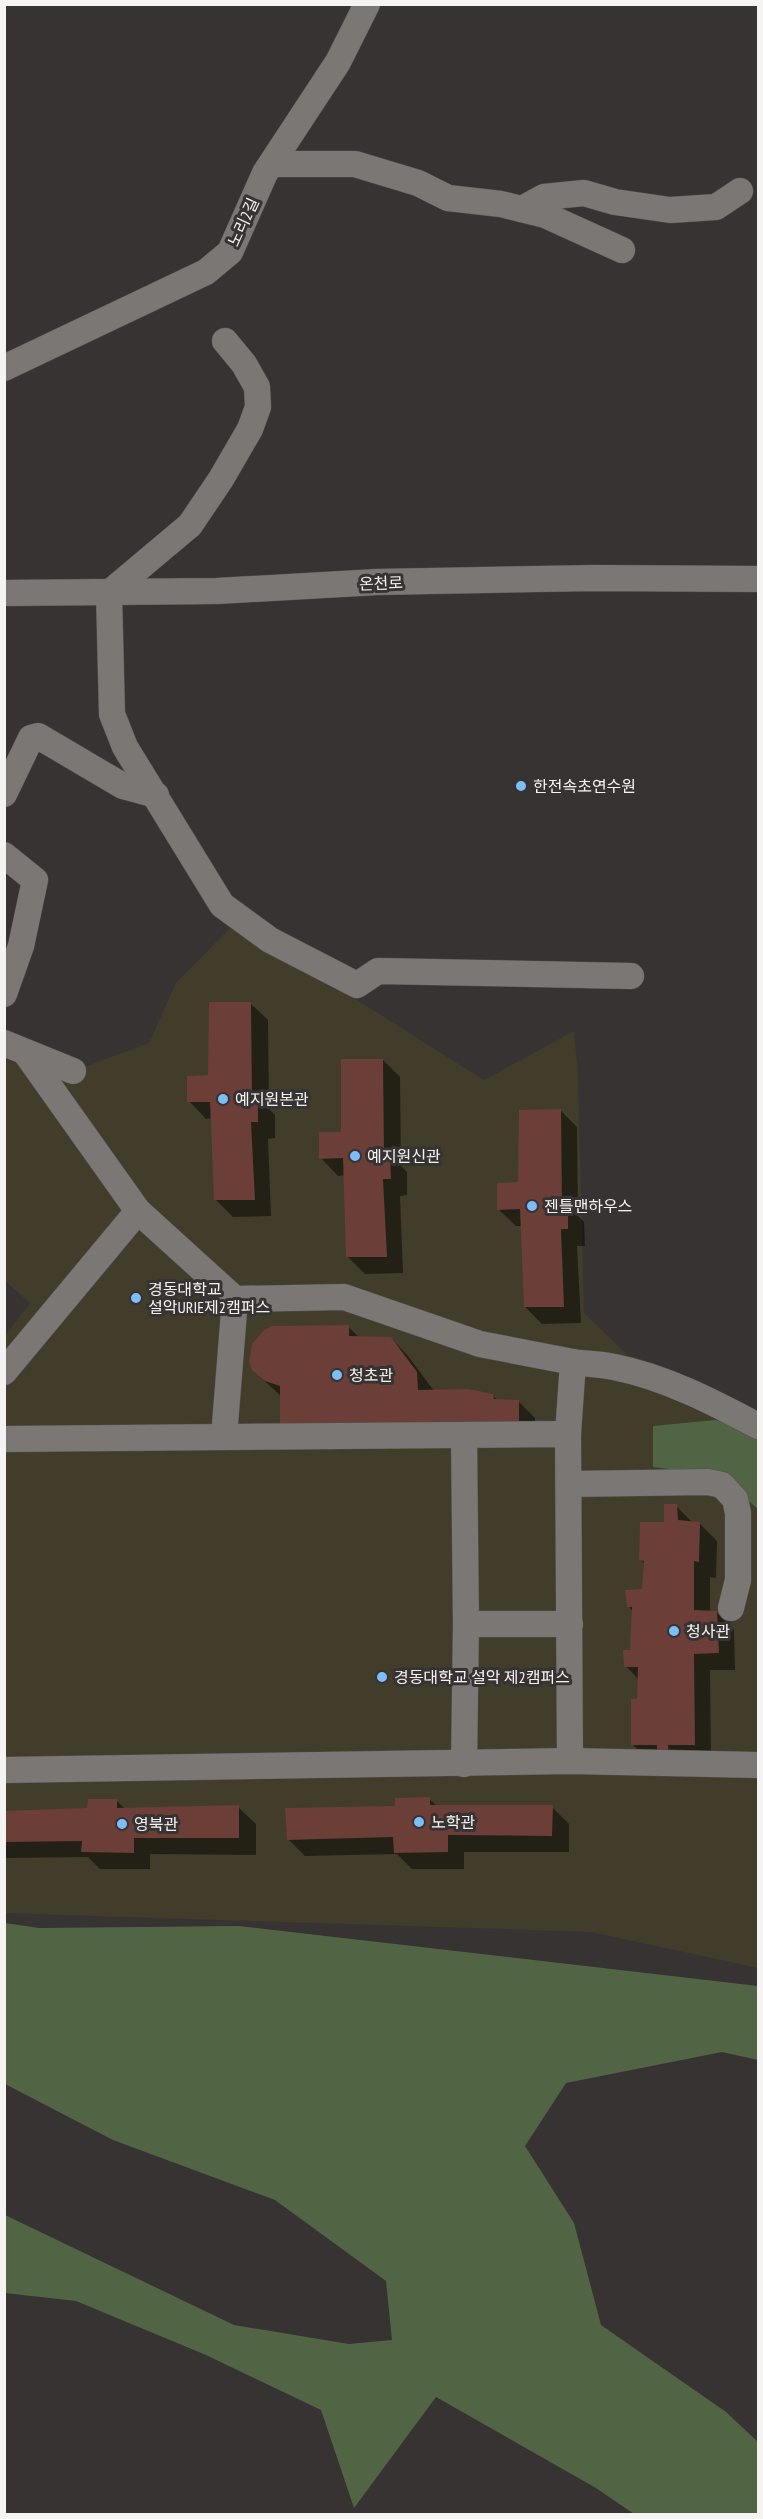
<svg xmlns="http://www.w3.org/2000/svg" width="763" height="2519" viewBox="0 0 763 2519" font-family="'PT Sans Narrow','Noto Sans KR',sans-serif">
<rect width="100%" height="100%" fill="#373332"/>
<!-- education -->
<polygon fill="#423c2a" points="235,923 484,1080 574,1031 578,1075 584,1313 672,1398 758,1440 758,1968 591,1932 5,1913 4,1337 30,1303 5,1281 5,1043 73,1071 149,1043 176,983"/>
<!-- green -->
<g fill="#516545">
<polygon points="715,1420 758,1430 758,1509 718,1475 653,1467 653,1426"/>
<polygon points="5,1923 39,1928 239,1926 758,1986 758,2060 722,2052 566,2083 525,2146 574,2223 601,2325 726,2412 758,2442 758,2514 634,2514 596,2488 436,2397 354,2508 321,2410 206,2355 76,2301 5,2293 5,2215 234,2325 349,2344 392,2340 386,2281 275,2200 113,2140 5,2084"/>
</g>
<!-- shadow -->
<g fill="#0007">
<polygon points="250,1003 268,1020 269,1109 275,1115 275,1138 268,1139 271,1216 233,1217 216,1200 213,1118 206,1119 189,1101 210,1076"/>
<polygon points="383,1060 400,1077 401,1166 407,1172 407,1195 400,1196 403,1273 365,1274 348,1257 345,1175 338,1176 321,1158 342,1133"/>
<polygon points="560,1110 577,1127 578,1216 584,1222 585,1246 577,1246 581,1323 542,1324 525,1307 522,1226 516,1226 498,1209 520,1184"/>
<polygon points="348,1327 359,1337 391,1338 408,1356 434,1391 492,1395 498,1401 518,1401 535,1418 535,1445 281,1396 259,1376"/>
<polygon points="676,1506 693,1523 700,1524 717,1541 716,1578 710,1577 710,1613 717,1613 734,1630 735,1670 710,1670 711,1761 649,1761 632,1744 639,1680 626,1666 632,1652 633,1611 628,1606 644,1591 645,1564 641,1560"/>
<polygon points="429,1799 438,1807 552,1807 569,1824 569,1852 464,1852 464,1869 412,1869 397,1854 305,1856 288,1839"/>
<polygon points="116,1800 126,1810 238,1807 256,1824 256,1855 150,1854 150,1869 100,1869 88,1857 4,1858 4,1812 89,1809"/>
</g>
<!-- building -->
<g fill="#6b3e37">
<polygon points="209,1002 251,1002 252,1097 258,1096 258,1122 251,1122 255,1200 214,1200 210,1102 187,1102 187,1076 208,1075"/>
<polygon points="341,1059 383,1059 384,1153 390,1153 391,1179 383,1179 387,1257 346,1257 343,1158 319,1159 319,1132 341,1132"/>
<polygon points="561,1109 562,1204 568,1204 568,1229 561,1229 564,1307 524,1307 520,1209 497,1210 497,1183 518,1182 519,1110"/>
<polygon points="349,1325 349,1336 391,1337 417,1372 418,1390 468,1389 493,1394 494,1399 519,1400 519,1429 280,1429 280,1386 265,1381 252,1370 249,1362 252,1344 264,1330 272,1326"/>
<polygon points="664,1504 677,1504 678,1520 700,1522 699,1562 694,1561 694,1610 717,1611 719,1653 694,1654 695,1745 668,1745 669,1757 657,1757 657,1745 631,1745 631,1699 637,1699 638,1667 624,1667 623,1650 630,1650 632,1607 627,1607 625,1590 642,1589 644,1561 639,1560 640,1522 664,1522"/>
<polygon points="430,1797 430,1805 553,1805 552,1836 448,1835 448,1852 394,1853 393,1837 287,1840 285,1808 395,1806 395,1798"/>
<polygon points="88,1799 117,1799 117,1808 239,1805 239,1838 134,1838 134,1853 81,1852 82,1841 4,1842 4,1811 87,1808"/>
</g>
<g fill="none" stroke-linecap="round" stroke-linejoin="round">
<defs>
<g id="minor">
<polyline points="272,164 355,164 418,183 448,198 501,204 545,215 622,250"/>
<polyline points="522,209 544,197 584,193 615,202 670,210 716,207 740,191"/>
<polyline points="225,341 244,364 257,387 258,407 250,429 221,479 190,525 109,593 112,714 125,747 222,905 270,940 357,985 378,971 631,976"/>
<polyline points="4,368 206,272 230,252 265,173 338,62 367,4"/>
<polyline points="4,593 217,591 377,582 596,578 758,579"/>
<polyline points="4,794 31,738 38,736 123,786 156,795"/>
<polyline points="4,855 35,880 21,946 4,994"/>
<polyline points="4,1043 73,1071"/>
<polyline points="25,1052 138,1211 235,1299 224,1437"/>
<polyline points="235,1299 344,1297 480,1344 573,1362 568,1434"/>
<path d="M 573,1362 C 586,1364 600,1364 614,1367 C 665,1377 713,1402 758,1426"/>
<polyline points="4,1372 138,1211"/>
<polyline points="4,1439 568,1434 570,1761"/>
<polyline points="569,1484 708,1482 722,1485 735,1499 738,1513 738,1580 731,1608"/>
<polyline points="466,1624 570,1624"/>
<polyline points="464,1764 466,1624 464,1435"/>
<polyline points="4,1770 570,1761 758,1765"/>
</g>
</defs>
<!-- minor casing -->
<use href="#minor" stroke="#524f4e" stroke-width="27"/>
<!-- minor -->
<use href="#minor" stroke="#7b7775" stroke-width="26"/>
</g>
<!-- markers -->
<g fill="#7cbef9" stroke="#373332" stroke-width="2">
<circle cx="521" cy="786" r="6"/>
<circle cx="223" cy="1099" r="6"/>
<circle cx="355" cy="1156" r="6"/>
<circle cx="532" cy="1206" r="6"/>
<circle cx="136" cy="1298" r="6"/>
<circle cx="337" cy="1375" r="6"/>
<circle cx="674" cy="1631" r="6"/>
<circle cx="382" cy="1677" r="6"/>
<circle cx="419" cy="1822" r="6"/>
<circle cx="122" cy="1824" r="6"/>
</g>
<g text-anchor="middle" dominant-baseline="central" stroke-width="6" stroke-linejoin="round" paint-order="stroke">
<!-- street labels -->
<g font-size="16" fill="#f6f4f2" stroke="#373332">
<text transform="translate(243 222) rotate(-65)">노리2길</text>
<text transform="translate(381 583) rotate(-2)">온천로</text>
</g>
<!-- poi labels -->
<g font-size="16" fill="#f6f4f2" stroke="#373332" text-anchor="start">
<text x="533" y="786">한전속초연수원</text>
<text x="235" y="1099">예지원본관</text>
<text x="367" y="1156">예지원신관</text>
<text x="544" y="1206">젠틀맨하우스</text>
<text x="148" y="1289">경동대학교<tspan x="148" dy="18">설악URIE제2캠퍼스</tspan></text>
<text x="349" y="1375">청초관</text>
<text x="686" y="1631">청사관</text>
<text x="394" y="1677">경동대학교 설악 제2캠퍼스</text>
<text x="431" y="1822">노학관</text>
<text x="134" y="1824">영북관</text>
</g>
</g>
<!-- border -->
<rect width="763" height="2519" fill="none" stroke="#f6f4f2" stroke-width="12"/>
</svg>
